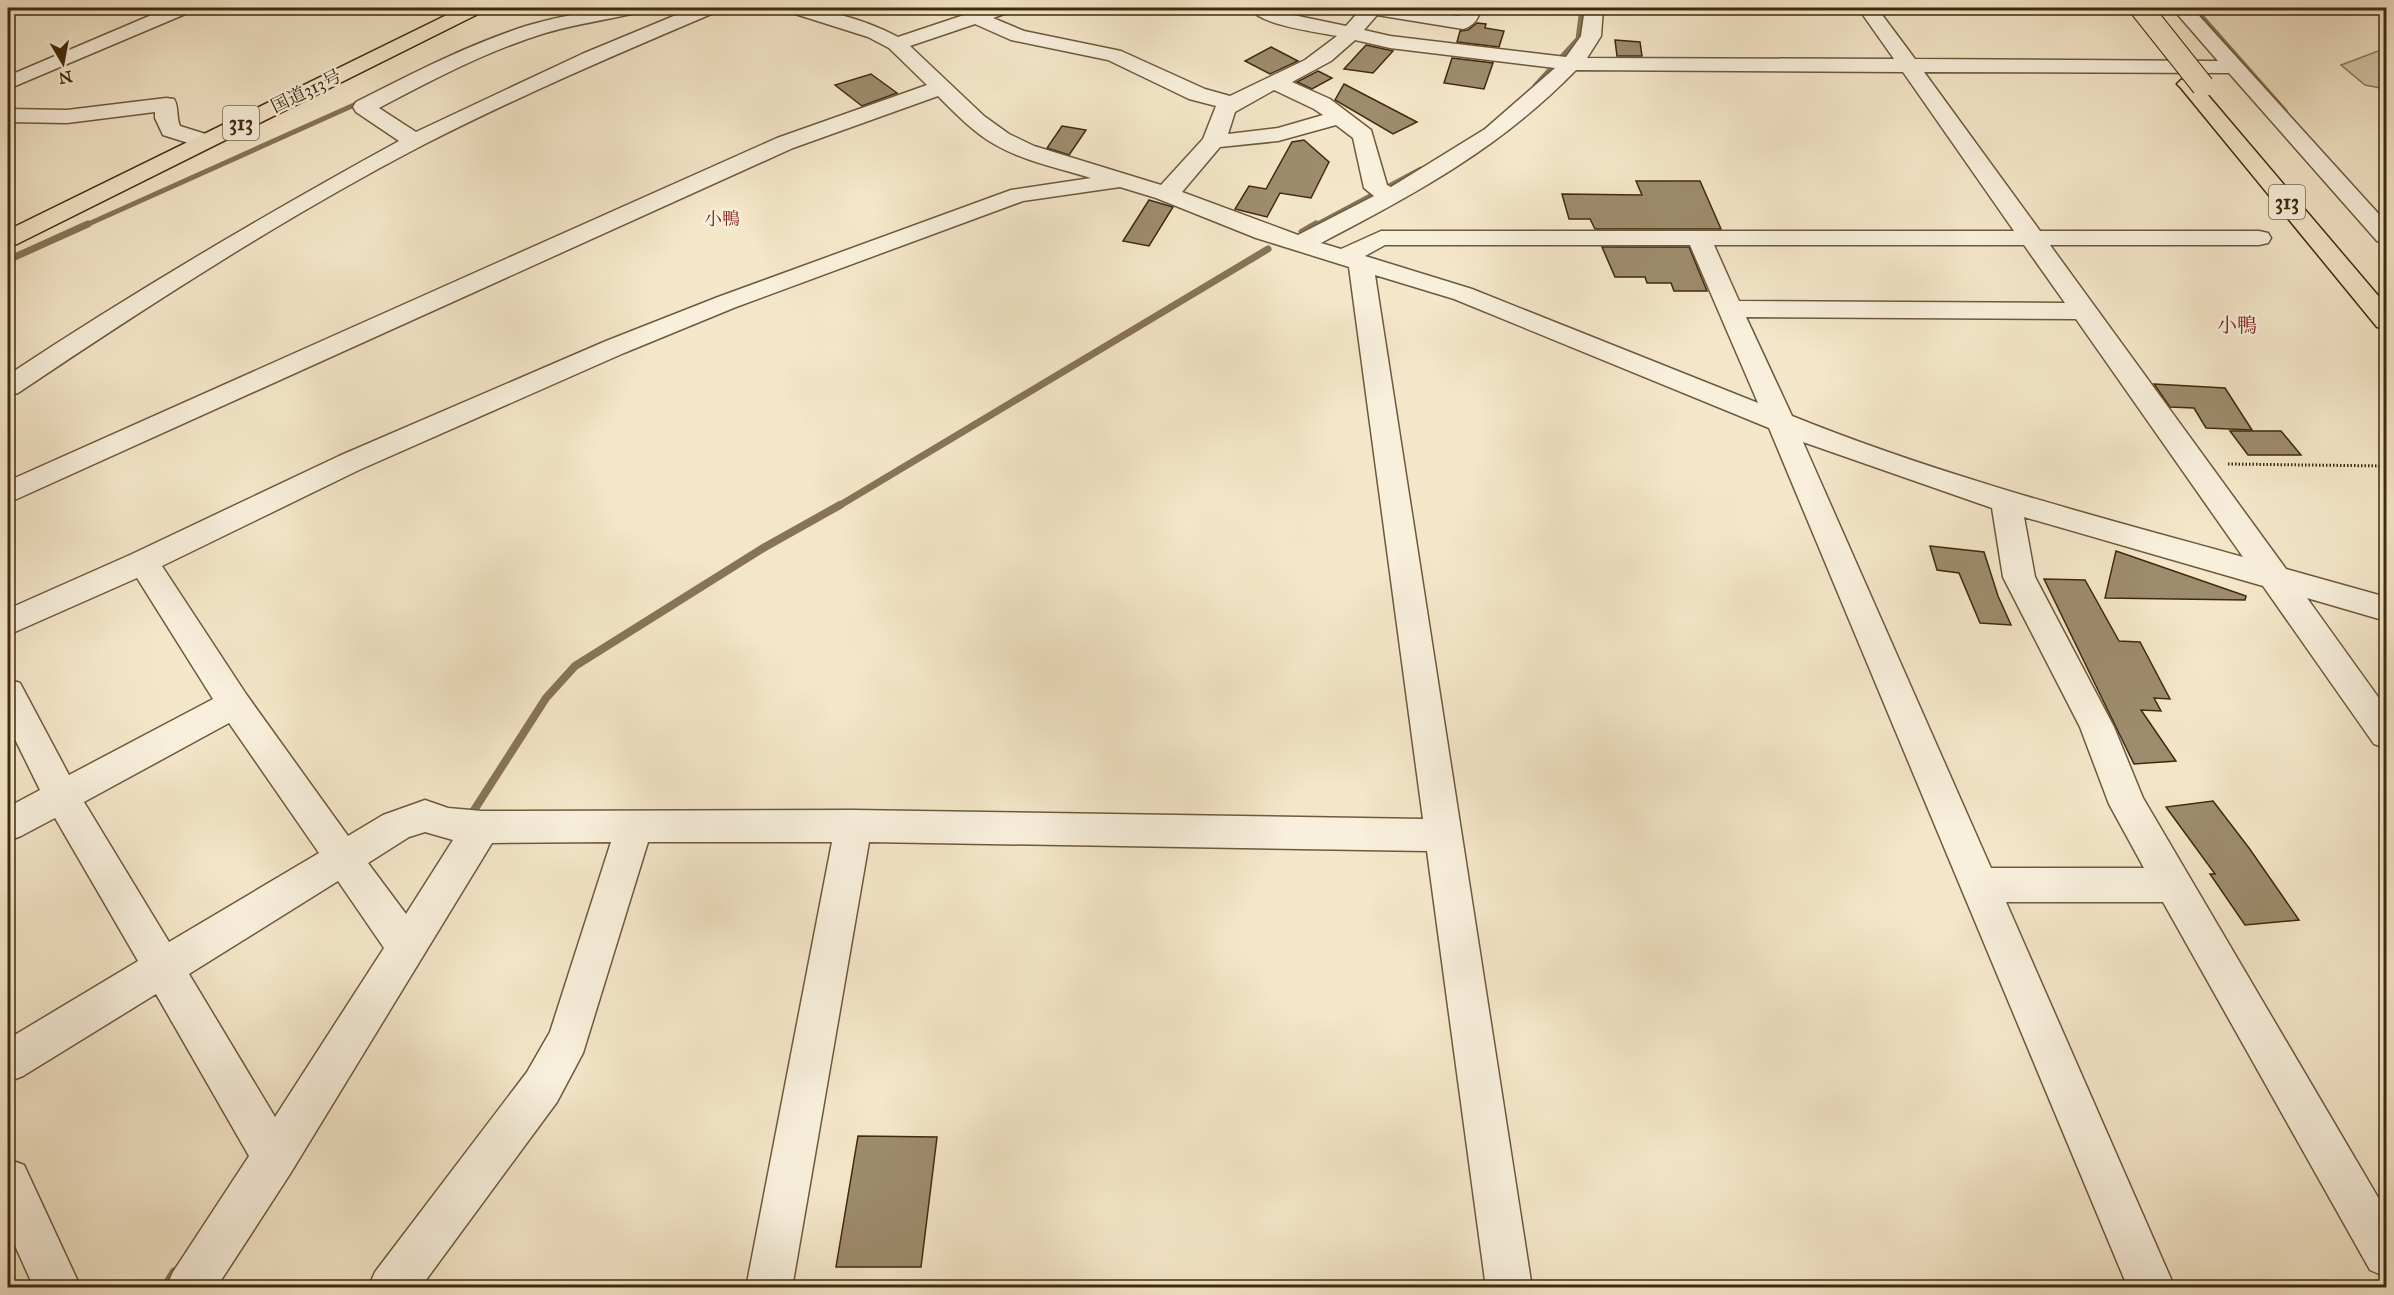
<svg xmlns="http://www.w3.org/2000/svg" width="2394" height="1295" viewBox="0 0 2394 1295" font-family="'IM FELL Great Primer','Noto Serif JP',serif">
<rect width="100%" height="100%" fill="#f4e6c9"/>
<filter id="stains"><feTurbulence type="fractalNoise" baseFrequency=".00333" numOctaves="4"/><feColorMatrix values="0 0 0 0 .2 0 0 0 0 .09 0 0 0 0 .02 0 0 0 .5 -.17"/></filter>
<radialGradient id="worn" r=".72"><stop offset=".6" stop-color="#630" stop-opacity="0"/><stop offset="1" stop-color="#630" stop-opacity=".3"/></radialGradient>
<!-- green -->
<polygon fill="#d5c6a9" stroke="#8a785a" stroke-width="1.5" points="2386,48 2386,89 2365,85 2341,65"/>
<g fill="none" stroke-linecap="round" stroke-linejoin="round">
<!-- stream-far3 -->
<g stroke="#877457" stroke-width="5">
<polyline points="2194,8 2285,111"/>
<polyline points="1535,86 1578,39 1582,8"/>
<polyline points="84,226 363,101"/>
<polyline points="1314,226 1421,169"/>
</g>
<!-- stream-far2 -->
<g stroke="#877457" stroke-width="7">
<polyline points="1302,232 1316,224"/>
<polyline points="8,260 88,224"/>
<polyline points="837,507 1268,249"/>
</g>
<!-- stream-far1 -->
<polyline stroke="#877457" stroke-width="8" points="469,818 546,698 575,666 765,547 840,505"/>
<!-- stream -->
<polyline stroke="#877457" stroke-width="10" points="165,1288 175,1272"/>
</g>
<!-- building -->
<g fill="#9e8c6e" stroke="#402a0c" stroke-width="1.5">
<polygon points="1477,23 1486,24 1485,28 1504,31 1499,47 1457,42 1460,31 1468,30"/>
<polygon points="1615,40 1640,42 1642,56 1617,56"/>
<polygon points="1366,45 1393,51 1373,73 1344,69"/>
<polygon points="1271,47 1298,61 1270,74 1245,61"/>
<polygon points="1452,58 1493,63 1484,89 1444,83"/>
<polygon points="1318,71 1332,78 1312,89 1297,82"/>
<polygon points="871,74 897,93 862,106 835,85"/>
<polygon points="1344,84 1417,122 1393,134 1335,100"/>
<polygon points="1062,126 1086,130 1069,155 1047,148"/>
<polygon points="1304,140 1329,162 1311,198 1280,193 1267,217 1235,209 1249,186 1266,189 1292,142"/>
<polygon points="1636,181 1700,181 1721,229 1595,229 1590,219 1569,219 1562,194 1642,195"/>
<polygon points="1149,200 1173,207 1149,246 1123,241"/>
<polygon points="1602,247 1689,247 1707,291 1674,291 1671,283 1647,283 1645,277 1615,277"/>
<polygon points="2154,384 2225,388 2252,430 2206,428 2194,408 2170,407"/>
<polygon points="2230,431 2281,431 2301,455 2248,455"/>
<polygon points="1930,546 1984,552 1998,596 2011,625 1980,623 1959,573 1937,570"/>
<polygon points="2116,551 2246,596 2245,600 2105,598"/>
<polygon points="2044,579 2085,580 2119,641 2140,642 2170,699 2154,698 2161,711 2141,710 2176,761 2134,764"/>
<polygon points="2213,801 2249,848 2299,920 2245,925 2210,874 2215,874 2166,807"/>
<polygon points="858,1136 937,1137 921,1267 836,1267"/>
</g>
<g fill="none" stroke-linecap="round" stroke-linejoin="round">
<defs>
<g id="minor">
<polygon points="168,8 193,8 190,12 8,89 8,76"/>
<path d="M 608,8 L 643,8 L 640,12 C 607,20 574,24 542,34 C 485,52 432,80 379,108 L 416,132 L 582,54 L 693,8 L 719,8 L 716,12 C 617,54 519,96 423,145 C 283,218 149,305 18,393 L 8,396 L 8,375 C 135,291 266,214 399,141 L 356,112 L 353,107 L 356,102 C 411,74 467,45 526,26 C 553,18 580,13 608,8 Z"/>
<path d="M 787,8 C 824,8 864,19 898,37 L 985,8 L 1005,8 L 1007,10 L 1004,14 L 993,18 L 1024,31 L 1121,51 L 1205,89 L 1230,96 L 1305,60 L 1337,36 C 1317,32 1259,25 1250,8 L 1272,8 L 1279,12 L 1346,26 L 1362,8 L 1405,8 L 1459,16 L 1463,8 L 1481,8 C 1479,18 1474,26 1463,29 L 1377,15 L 1364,30 L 1390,36 L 1566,57 L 1581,36 L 1585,8 L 1603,8 L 1601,36 L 1587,58 L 1894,59 L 1858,8 L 1877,8 L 1915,59 L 2218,61 L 2172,8 L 2192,8 L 2386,222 L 2386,243 L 2377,241 L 2229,73 L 1924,72 L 2040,231 L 2259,231 L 2268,233 L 2271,238 L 2268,243 L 2259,245 L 2050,245 L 2286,569 L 2386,597 L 2386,621 L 2307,598 L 2386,708 L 2386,748 L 2374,744 L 2263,586 L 2024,517 L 2035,577 L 2114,727 L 2143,798 L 2386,1211 L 2386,1277 L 2370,1270 L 2163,902 L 2006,902 L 2175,1288 L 2128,1288 L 1769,428 L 1454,299 L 1375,275 L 1532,1288 L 1486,1288 L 1427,851 L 869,842 L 792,1288 L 746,1288 L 832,842 L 648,842 L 583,1053 L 557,1102 L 420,1288 L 368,1288 L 375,1272 L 527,1072 L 550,1032 L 611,842 L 492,843 L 290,1174 L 216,1288 L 166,1288 L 173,1272 L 249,1156 L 156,994 L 23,1076 L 8,1082 L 8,1039 L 138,961 L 55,818 L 21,836 L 8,841 L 8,807 L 40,790 L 8,725 L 8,679 L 20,683 L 69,775 L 213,699 L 137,578 L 8,635 L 8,609 L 132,554 L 339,456 L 606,341 L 718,297 L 1011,190 L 1091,178 C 1059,168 1023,161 994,144 C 973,132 955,113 938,96 L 793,148 L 8,503 L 8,481 L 777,138 L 927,85 L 889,48 L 868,37 L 789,12 ZM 975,24 L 1011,40 L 1108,60 L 1189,99 L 1216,106 L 1203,139 L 1161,185 L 1034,146 L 1009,134 L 984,116 L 910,46 ZM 1355,40 L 1390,48 L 1555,68 L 1485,129 L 1391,187 L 1387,185 L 1371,130 L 1330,99 L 1292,82 L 1331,61 ZM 1576,70 L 1903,72 L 2014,231 L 1381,231 L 1341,249 L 1321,243 C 1417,193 1500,148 1576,70 ZM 1274,90 L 1314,109 L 1323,115 L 1278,128 L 1228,134 L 1235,112 ZM 1336,125 L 1353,138 L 1364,188 L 1374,196 L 1298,235 L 1182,192 L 1220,147 L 1278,141 ZM 1120,187 L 1156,198 L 1256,238 L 1349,267 L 1423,819 L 853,810 L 482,811 L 448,808 L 425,800 L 383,815 L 348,836 L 246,694 L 162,566 L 359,470 L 624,353 L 736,307 L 1023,201 ZM 1385,245 L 1690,245 L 1758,403 L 1472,289 L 1365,256 ZM 1714,245 L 2024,245 L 2065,303 L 1739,301 ZM 1746,317 L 2076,319 L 2243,557 C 2091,515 1938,475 1792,416 ZM 1803,442 L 1992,508 L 2003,577 L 2080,727 L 2109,804 L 2144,868 L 1991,868 ZM 229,723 L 319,853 L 169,942 L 84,802 ZM 425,832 L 453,840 L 406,914 L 368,863 L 409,837 ZM 338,881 L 384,948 L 275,1117 L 189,974 Z"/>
<path d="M 166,98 L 174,99 C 179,107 176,117 180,126 L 212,136 L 215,141 L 212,146 L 204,148 L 163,135 L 155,118 L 155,112 L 67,123 L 8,122 L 8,109 L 67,110 Z"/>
<polygon points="8,1159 24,1165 81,1288 34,1288 8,1230"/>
</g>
<g id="highway">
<polygon points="461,8 485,8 482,12 17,244 8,246 8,230"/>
<polygon points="2188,78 2195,80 2386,305 2386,329 2377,327 2181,88 2177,84 2181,80"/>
</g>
</defs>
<!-- minor casing -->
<use href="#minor" stroke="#6d593b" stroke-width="3"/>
<!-- highway casing -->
<use href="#highway" stroke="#402a0c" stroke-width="3"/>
<!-- path -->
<polyline stroke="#402a0c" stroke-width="3" stroke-dasharray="1.5 2" stroke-linecap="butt" points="2228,464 2386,466"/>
<!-- minor -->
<use href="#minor" fill="#f8efdc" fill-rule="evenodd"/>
<!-- highway -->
<use href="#highway" fill="#f4e6c9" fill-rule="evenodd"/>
<defs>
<polyline id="highway-bridge" points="2141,8 2203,86"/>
</defs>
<!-- highway-bridge casing -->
<use href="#highway-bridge" stroke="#402a0c" stroke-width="24" stroke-linecap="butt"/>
<!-- highway-bridge -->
<use href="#highway-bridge" stroke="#f4e6c9" stroke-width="22"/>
</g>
<g text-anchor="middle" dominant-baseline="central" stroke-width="5" stroke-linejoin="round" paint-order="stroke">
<!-- far-street labels -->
<g font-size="18" fill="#402a0c" stroke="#f8efdc">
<text transform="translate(306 91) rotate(-26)">国道313号</text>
</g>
<!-- far-neighbourhood labels -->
<g font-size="18" fill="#7a1f14" stroke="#f8efdc">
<text x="722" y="219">小鴨</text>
</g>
<!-- shield labels -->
<g fill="#f8efdc" stroke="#77654a" stroke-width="1.5">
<rect x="223" y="106" width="36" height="34" rx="4.5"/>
<rect x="2269" y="185" width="36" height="34" rx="4.5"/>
</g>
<g font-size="20" font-weight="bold" fill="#402a0c">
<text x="241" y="123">313</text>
<text x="2287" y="202">313</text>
</g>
<!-- far-quarter labels -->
<g font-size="20" fill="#7a1f14" stroke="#f8efdc">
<text x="2237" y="325">小鴨</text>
</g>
</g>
<!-- margin -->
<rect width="2394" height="1295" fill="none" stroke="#f4e6c9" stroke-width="30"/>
<rect x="9" y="9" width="2376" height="1277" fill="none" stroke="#402a0c" stroke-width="3"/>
<rect x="15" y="15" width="2364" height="1265" fill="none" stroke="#402a0c" stroke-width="1.5"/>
<!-- north arrow -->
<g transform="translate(63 63) rotate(170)" stroke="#f8efdc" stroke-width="4.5" paint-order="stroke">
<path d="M0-4.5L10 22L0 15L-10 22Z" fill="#402a0c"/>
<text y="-9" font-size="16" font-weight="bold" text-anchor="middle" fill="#402a0c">N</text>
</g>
<rect width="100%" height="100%" filter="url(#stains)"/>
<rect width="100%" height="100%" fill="url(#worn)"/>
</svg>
